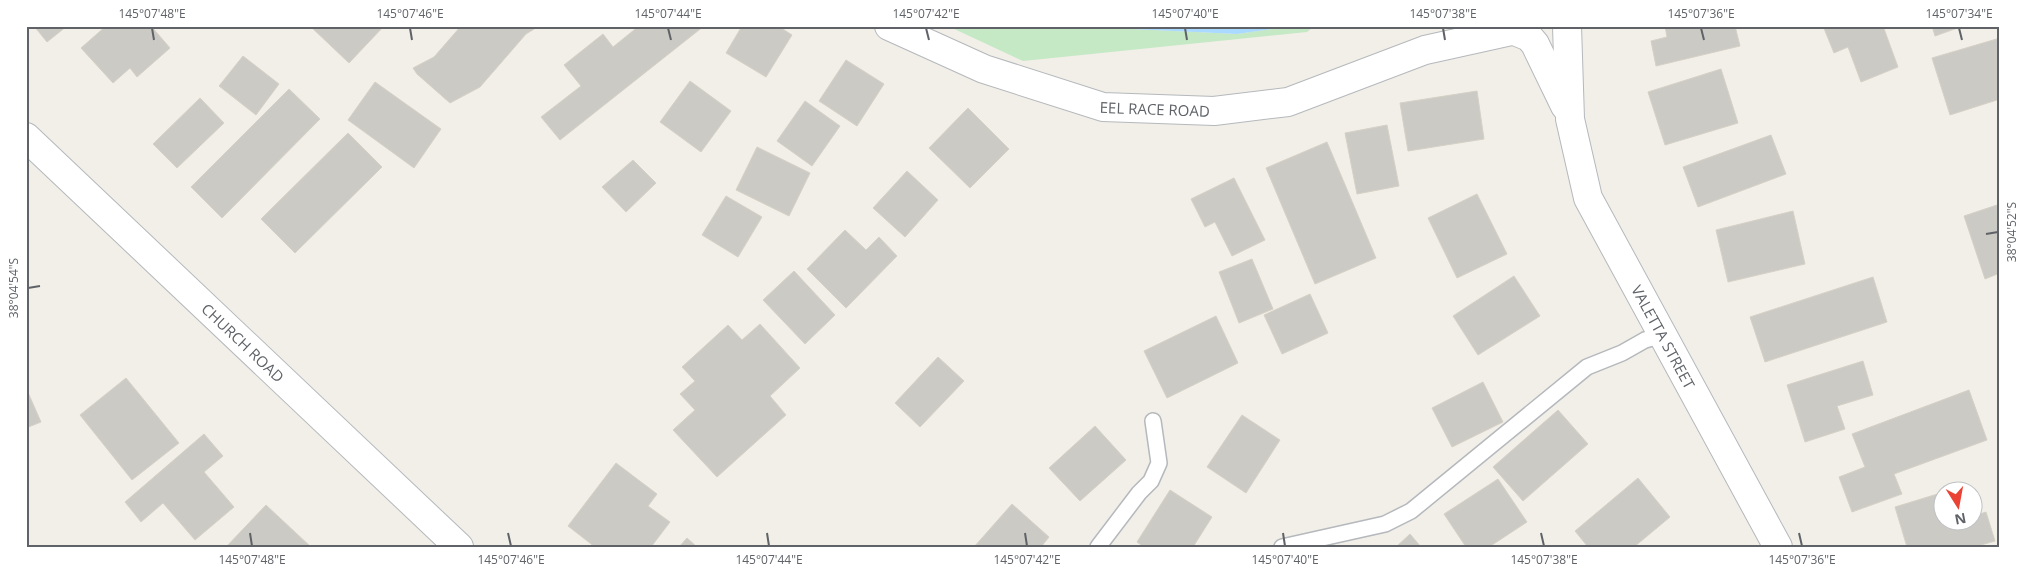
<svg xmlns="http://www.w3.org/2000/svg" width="2026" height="573" viewBox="0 0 2026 573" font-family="'Open Sans',sans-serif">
<rect width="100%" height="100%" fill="#f1efe8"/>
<!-- green -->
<polygon fill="#c5e8c5" points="948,26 1068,26 1237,34 1292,26 1314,26 1307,32 1023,61"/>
<!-- water -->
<polygon fill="#aadaff" points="1068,26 1292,26 1237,34"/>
<!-- building -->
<g fill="#cccac5" stroke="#d6d1c6">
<polygon points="34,26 67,26 47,42"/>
<polygon points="106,26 151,26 170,48 137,77 130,68 113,83 81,48"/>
<polygon points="310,26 384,26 349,63"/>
<polygon points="461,26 539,26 526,34 480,87 450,103 417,74 413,68 434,57"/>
<polygon points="639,26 704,26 560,140 541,117 581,86 564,65 603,34 613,47"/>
<polygon points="742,26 778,26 792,35 766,77 726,53"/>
<polygon points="1665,26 1735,26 1740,46 1656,66 1651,41 1667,37"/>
<polygon points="1823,26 1883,26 1898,67 1861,82 1848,47 1834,53"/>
<polygon points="1932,26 1963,26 1935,36"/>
<polygon points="2000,38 2000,99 1950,115 1932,58"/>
<polygon points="243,56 279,84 256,115 219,86"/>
<polygon points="846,60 884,84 857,126 819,101"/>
<polygon points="1721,69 1738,123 1665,145 1648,92"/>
<polygon points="690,81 731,111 701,152 660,122"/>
<polygon points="375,82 441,129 414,168 348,120"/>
<polygon points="289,89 320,119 222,218 191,187"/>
<polygon points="1477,91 1484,139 1408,151 1400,103"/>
<polygon points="200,98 224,123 177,168 153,144"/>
<polygon points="805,101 840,126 812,166 777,141"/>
<polygon points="968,108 1009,149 970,188 929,148"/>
<polygon points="1387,125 1399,186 1357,194 1345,133"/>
<polygon points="348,133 382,167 295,253 261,219"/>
<polygon points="1771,135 1786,174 1698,207 1683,167"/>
<polygon points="1327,142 1376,258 1315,284 1266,168"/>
<polygon points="757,147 810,173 789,216 736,190"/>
<polygon points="633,160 656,183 626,212 602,187"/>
<polygon points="907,171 938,200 905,237 873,208"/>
<polygon points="1234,178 1265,240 1232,256 1215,222 1205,227 1191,199"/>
<polygon points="1477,194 1507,254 1457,278 1428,218"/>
<polygon points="726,196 762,217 738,257 702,235"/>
<polygon points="2000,204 2000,273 1985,279 1964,216"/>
<polygon points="1793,211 1805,264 1728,282 1716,230"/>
<polygon points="845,230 866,250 879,237 897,256 846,308 807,269"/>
<polygon points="1252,259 1273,309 1239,323 1219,272"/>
<polygon points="794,271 835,315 805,344 763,300"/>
<polygon points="1514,276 1540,316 1478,355 1453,316"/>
<polygon points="1873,277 1887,322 1765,362 1750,317"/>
<polygon points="1310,294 1328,333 1282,354 1264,315"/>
<polygon points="1216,316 1238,363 1167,398 1144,351"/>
<polygon points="760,324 800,368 770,396 786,415 717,477 673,430 695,410 680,394 695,381 682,367 728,325 742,340"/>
<polygon points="938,357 964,381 920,427 895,403"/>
<polygon points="1863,361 1873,395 1837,406 1845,429 1805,442 1787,385"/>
<polygon points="126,378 179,443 132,480 80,415"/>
<polygon points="1483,382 1503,422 1452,447 1432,408"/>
<polygon points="26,388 41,422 26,428"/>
<polygon points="1969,390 1987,440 1894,474 1902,494 1852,512 1839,477 1865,467 1852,434"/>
<polygon points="1558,410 1588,444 1523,501 1493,467"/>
<polygon points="1242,415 1280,440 1246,493 1207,467"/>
<polygon points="1095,426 1126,460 1080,501 1049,468"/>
<polygon points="204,434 223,456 204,472 234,507 195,540 163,503 141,522 125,502"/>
<polygon points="616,463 657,494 648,506 670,522 651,547 595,547 568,526"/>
<polygon points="1638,478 1670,517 1634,547 1588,547 1575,531"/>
<polygon points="1498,479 1527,522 1489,547 1466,547 1444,514"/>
<polygon points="1170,490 1212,517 1193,547 1144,547 1137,542"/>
<polygon points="1944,492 1944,520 1974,520 1974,516 1986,512 1995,541 1974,547 1907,547 1895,507"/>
<polygon points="1012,504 1049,537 1041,547 974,547"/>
<polygon points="266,505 311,547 226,547"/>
<polygon points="1410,534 1421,547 1396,547"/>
<polygon points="687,538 697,547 679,547"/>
</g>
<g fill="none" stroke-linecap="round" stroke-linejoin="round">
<defs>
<g id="service">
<polyline points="1098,547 1139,493 1151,481 1159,463 1153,421"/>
<polyline points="1282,547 1385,524 1411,511 1587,367 1622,353 1645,340 1662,335"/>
</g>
<g id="minor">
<path id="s1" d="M 889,26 L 984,69 L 1103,107 L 1214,111 L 1288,102 L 1425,50 L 1511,31"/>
<path id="s2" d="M 1567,26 L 1570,119 L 1588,198 L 1778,547"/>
<polyline points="1517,32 1529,37 1535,44 1565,106"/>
<path id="s3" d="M 26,137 L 459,547"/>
</g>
</defs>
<!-- service casing -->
<use href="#service" stroke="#b5b8bc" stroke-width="18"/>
<!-- minor casing -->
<use href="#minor" stroke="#b5b8bc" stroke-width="30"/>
<!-- service -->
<use href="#service" stroke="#fff" stroke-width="15"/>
<!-- minor -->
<use href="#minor" stroke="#fff" stroke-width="28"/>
</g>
<!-- ticks -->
<path fill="none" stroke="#5f6368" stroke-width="2" d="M 152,28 L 154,40M 410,28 L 412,40M 668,28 L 671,40M 926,28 L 929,40M 1185,28 L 1187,40M 1443,28 L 1445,40M 1701,28 L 1704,40M 1959,28 L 1962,40M 1986,234 L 1998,232M 28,288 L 40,286M 250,533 L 252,546M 508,533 L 511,546M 767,533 L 769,546M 1025,533 L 1027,546M 1283,533 L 1285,546M 1541,533 L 1544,546M 1799,533 L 1802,546"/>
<g text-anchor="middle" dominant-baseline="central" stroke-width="5" stroke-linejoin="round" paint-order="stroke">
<!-- street labels -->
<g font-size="15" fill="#5f6368" stroke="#fff">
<text stroke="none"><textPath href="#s1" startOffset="281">EEL RACE ROAD</textPath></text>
<text stroke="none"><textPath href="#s2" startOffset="332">VALETTA STREET</textPath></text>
<text stroke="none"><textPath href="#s3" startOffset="299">CHURCH ROAD</textPath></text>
</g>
</g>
<!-- border -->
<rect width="2026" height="573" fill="none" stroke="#ffffff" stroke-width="55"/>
<!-- north arrow -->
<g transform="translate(1958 506) rotate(169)"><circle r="24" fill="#ffffff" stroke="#bfc1c3"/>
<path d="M0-4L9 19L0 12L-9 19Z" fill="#ea4335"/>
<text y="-8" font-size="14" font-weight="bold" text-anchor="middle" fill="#5f6368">N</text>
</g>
<rect x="28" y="28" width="1970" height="518" fill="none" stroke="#5f6368" stroke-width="2"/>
<g font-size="12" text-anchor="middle" fill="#5f6368">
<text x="152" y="18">145°07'48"E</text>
<text x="410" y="18">145°07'46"E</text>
<text x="668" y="18">145°07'44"E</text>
<text x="926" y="18">145°07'42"E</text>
<text x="1185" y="18">145°07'40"E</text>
<text x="1443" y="18">145°07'38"E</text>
<text x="1701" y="18">145°07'36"E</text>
<text x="1959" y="18">145°07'34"E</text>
<text transform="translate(2012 232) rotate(-90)" y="4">38°04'52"S</text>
<text transform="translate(14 288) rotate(-90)" y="4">38°04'54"S</text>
<text x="252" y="564">145°07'48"E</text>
<text x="511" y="564">145°07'46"E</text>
<text x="769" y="564">145°07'44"E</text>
<text x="1027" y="564">145°07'42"E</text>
<text x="1285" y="564">145°07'40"E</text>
<text x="1544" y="564">145°07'38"E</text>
<text x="1802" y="564">145°07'36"E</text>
</g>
</svg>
